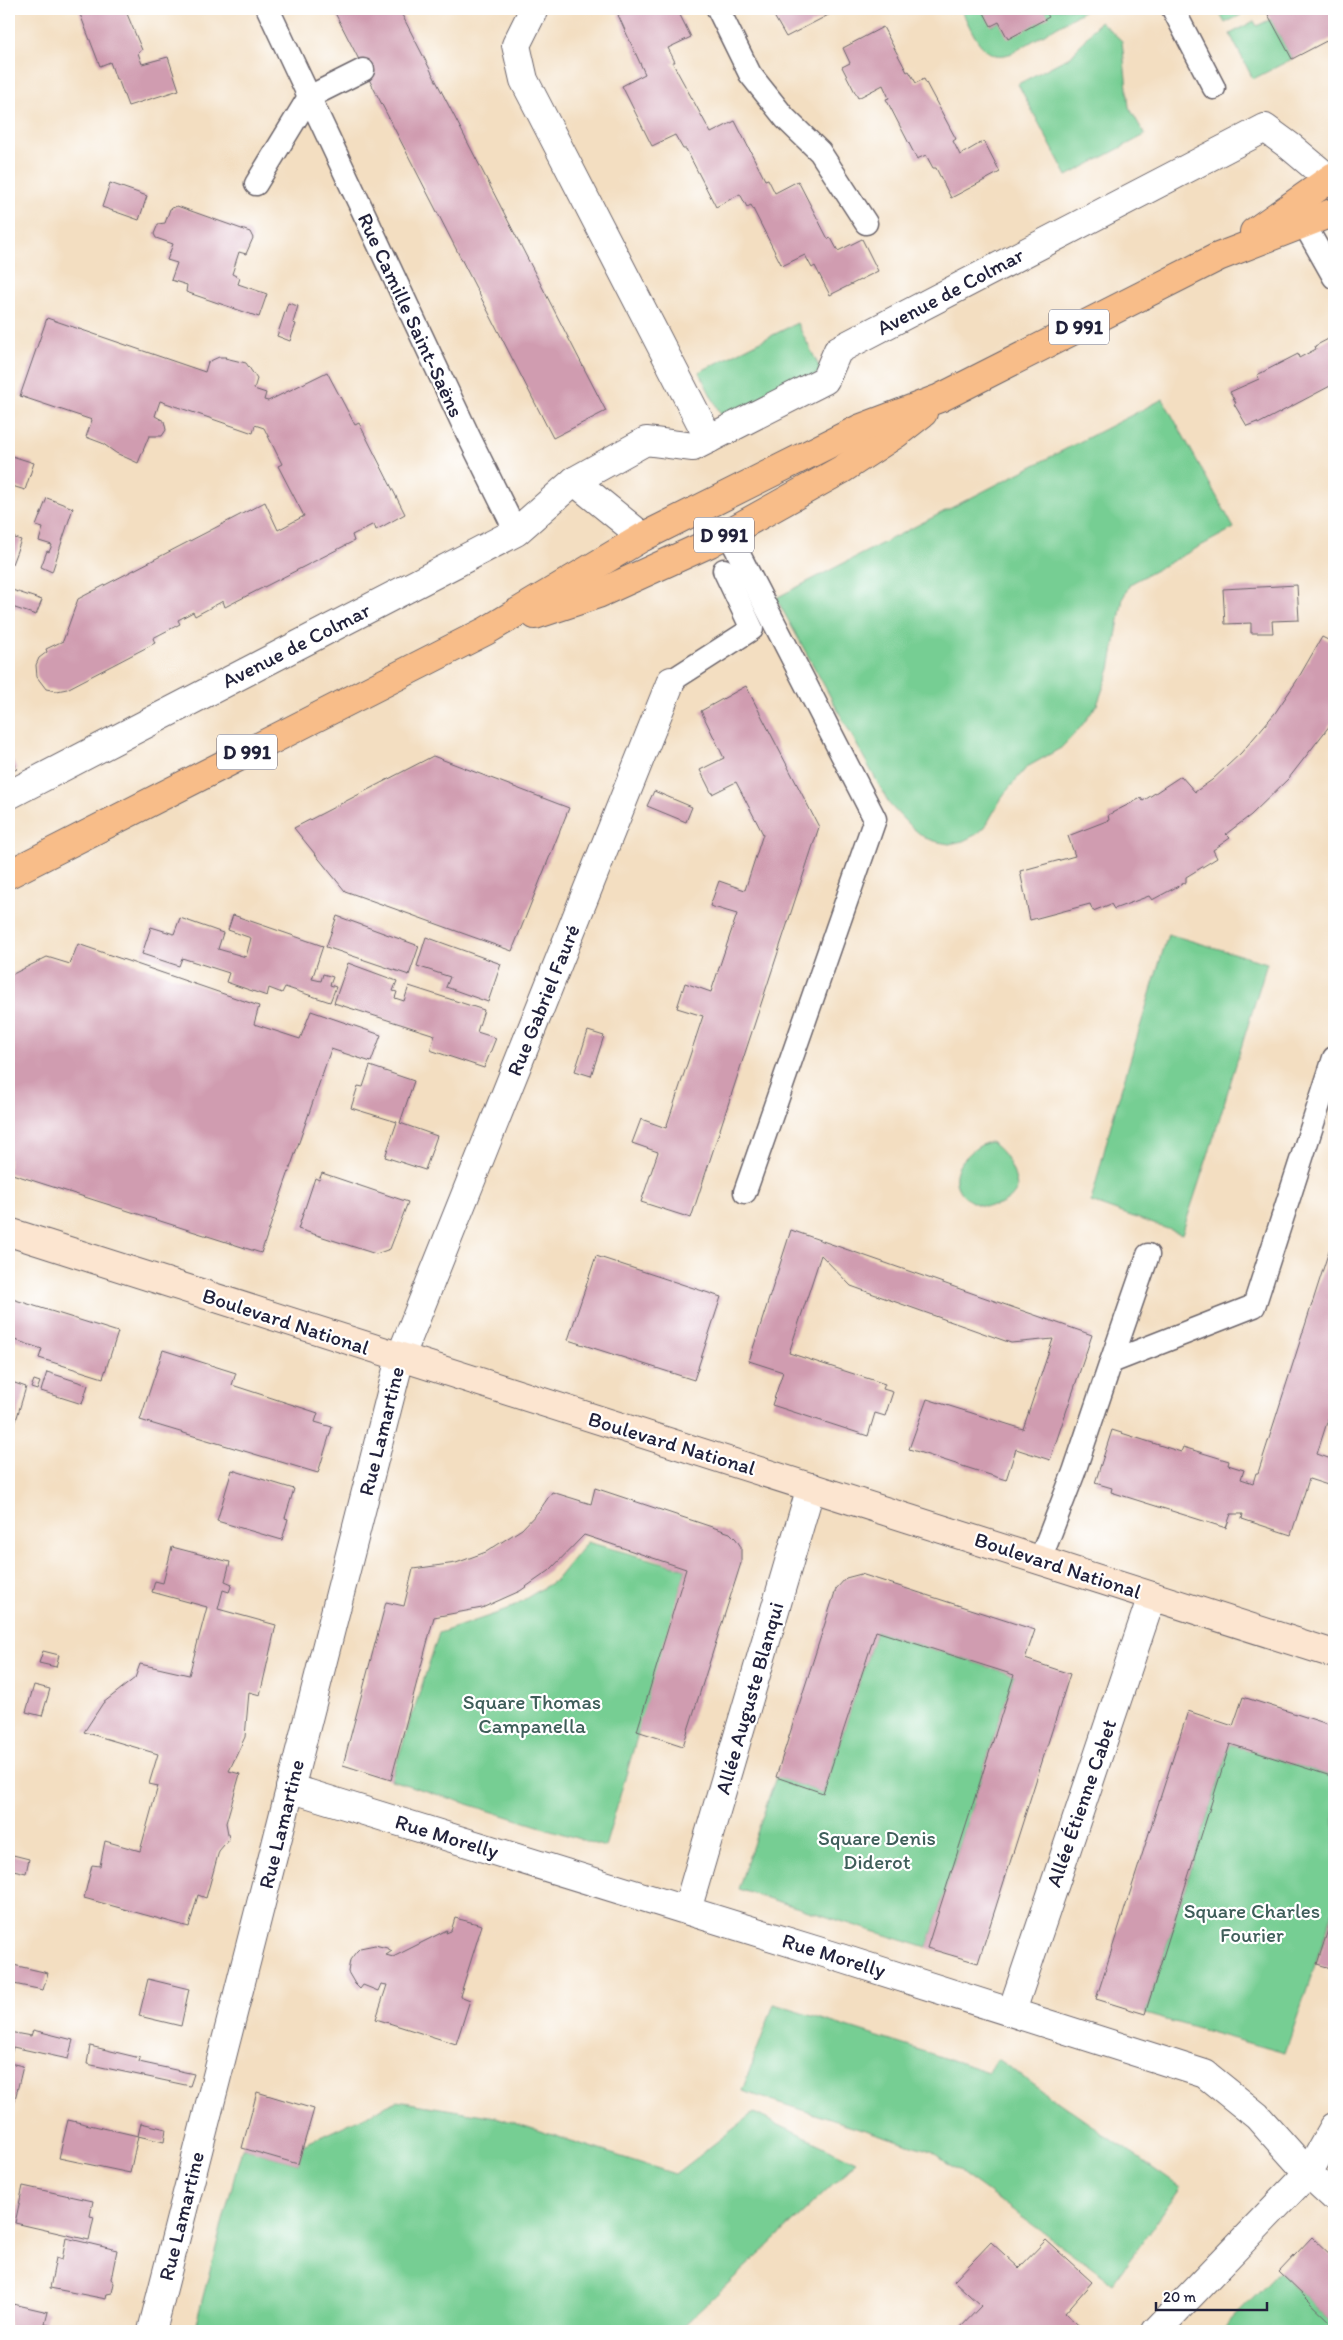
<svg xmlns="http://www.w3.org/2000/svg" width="1343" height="2340" viewBox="0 0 1343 2340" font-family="Itim,sans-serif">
<rect width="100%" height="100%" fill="#fff"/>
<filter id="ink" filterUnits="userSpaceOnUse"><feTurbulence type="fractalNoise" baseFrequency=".02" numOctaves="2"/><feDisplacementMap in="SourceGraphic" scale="10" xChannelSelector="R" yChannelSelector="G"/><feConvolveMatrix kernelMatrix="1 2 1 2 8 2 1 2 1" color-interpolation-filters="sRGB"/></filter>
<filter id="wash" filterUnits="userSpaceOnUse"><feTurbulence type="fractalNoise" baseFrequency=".0096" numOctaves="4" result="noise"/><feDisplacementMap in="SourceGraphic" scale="20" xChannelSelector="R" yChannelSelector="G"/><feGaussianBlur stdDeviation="1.12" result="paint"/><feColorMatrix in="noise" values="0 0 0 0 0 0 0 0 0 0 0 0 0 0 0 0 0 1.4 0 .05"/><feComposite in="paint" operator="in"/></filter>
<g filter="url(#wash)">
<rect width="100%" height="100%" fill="#f3dec1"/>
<!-- green -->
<g fill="#76ce93" stroke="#4c7867">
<path d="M 961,9 L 982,9 L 992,26 L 999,22 L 1048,17 L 1044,9 L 1087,9 L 1014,52 C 983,67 972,30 961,9 Z"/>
<polygon points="1217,9 1239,9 1241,15 1225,23"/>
<polygon points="1271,19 1292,59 1253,79 1230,34 1254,21 1257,26"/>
<polygon points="1100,21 1122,41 1129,107 1145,135 1067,176 1018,84 1071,56"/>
<polygon points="797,323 822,372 724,421 699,372"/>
<polygon points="1163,399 1234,528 1130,584 1123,598 1110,669 1097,705 1080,728 1061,748 1027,767 1004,794 985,827 977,834 963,841 949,844 938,842 925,838 909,825 890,805 776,598"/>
<polygon points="1168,934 1267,963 1211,1146 1182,1234 1091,1202 1113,1117"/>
<path d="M 990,1142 C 1005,1150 1016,1172 1017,1189 C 997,1229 929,1192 967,1156 C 974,1149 981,1144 990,1142 Z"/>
<polygon points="587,1542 686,1569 605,1847 391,1780 439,1633 507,1610 556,1580"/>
<polygon points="876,1631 1014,1675 927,1948 738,1889 776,1777 823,1793"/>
<polygon points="1230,1744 1334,1777 1334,1909 1285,2053 1145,2014"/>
<polygon points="774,2004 989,2072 997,2059 1181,2188 1113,2283 931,2151 742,2091"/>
<polygon points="397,2101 496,2117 675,2174 754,2113 856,2162 678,2331 194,2331 242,2148 298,2164 303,2145"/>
<polygon points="1279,2272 1334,2325 1334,2331 1221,2331"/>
</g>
<g id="blocks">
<!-- building -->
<g fill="#d09cb0">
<polygon points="78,9 125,9 142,50 138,53 142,64 168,57 179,90 128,106 118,79 116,79 110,62 100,66"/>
<polygon points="333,9 399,9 606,411 553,438"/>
<polygon points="629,9 677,9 691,37 668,48 675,62 672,62 711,133 735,121 765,180 768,179 775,193 798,181 828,239 831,238 838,251 862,239 878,271 830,295 815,266 812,268 805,255 782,266 751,205 747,207 740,194 716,207 686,149 683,149 675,135 652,146 622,86 645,74 618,15"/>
<polygon points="774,9 840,9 786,37 774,16 777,15"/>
<polygon points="982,9 1044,9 1049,17 1008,39 999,22 991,26"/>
<polygon points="1265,9 1329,9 1334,19 1334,37 1292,59"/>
<polygon points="883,27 907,72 909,71 916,83 924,79 956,139 953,141 960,155 984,141 1000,172 951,198 936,168 933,168 926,155 917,159 886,99 889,98 883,85 858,98 842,67 850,63 843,48"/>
<polygon points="110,183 147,196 139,220 102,207"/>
<polygon points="177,206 250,232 253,238 246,254 239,252 232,274 240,278 238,284 267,294 259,317 186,292 187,285 171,280 177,263 167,260 173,244 156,238 154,234 158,224 165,223 170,209"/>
<polygon points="288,303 298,306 293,323 296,324 290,341 277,336"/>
<polygon points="47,318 205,372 208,362 219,357 226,357 225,358 246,363 257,379 254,389 266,393 264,400 268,401 327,372 355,425 359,423 405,514 376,530 374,524 352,535 354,541 225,607 223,601 195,616 193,612 178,620 180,624 153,638 155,643 67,689 57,691 46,689 37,677 36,665 39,658 47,652 46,649 63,641 78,599 265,502 278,530 304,516 278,466 282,464 264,428 255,425 253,433 160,401 155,416 164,421 166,430 162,436 149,436 138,463 116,453 102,443 86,437 92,420 20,396"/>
<polygon points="1334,336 1334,384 1258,424 1257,422 1247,426 1234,404 1236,403 1230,392 1259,379 1257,375 1298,354 1299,358 1316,349 1315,346"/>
<polygon points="9,455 34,463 25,490 9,485"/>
<polygon points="47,498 73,508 52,572 41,567 47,551 49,552 52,545 39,541 43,528 36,526"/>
<polygon points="9,536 21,540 9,572"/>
<polygon points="1297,585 1299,620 1272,621 1273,633 1251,633 1251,623 1225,624 1223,589"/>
<polygon points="9,589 42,600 36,615 9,606"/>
<polygon points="1322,637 1334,643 1334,720 1289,778 1251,815 1226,834 1230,838 1213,850 1217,858 1186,877 1186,882 1152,900 1149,896 1114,909 1111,904 1093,911 1090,904 1030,920 1020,871 1075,856 1068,836 1109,820 1108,815 1141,798 1143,801 1181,776 1195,792 1212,780 1241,753 1275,713 1296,682"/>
<polygon points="746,686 819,827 691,1218 641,1202 658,1152 632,1143 641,1119 666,1128 703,1016 677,1008 685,983 711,992 737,914 710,906 719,881 745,890 763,834 736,782 712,794 700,770 724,758 701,711"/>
<polygon points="9,754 17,769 9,773"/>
<polygon points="433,756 569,808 512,951 345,891 294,828"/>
<polygon points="654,791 692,807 686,822 647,806"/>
<polygon points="233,915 323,946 312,979 321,981 323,974 333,977 330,985 336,987 330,1002 285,987 282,993 269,988 267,996 226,982 229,973 182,958 179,966 142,954 151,927 174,934 180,918 223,933 218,949 246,957 251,938 228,930"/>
<polygon points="337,916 419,946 409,975 326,947"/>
<polygon points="426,937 501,964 488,1002 446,987 450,977 417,966"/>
<polygon points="78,944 259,1006 254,1024 300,1039 311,1011 381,1035 371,1062 331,1049 261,1253 9,1173 9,976 47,957 70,964"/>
<polygon points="348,963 397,981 393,991 397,992 395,998 404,1001 409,986 484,1010 477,1032 496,1038 484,1068 430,1050 435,1035 334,1003"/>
<polygon points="588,1031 604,1036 591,1076 575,1071"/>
<polygon points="370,1066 414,1081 400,1123 437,1136 425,1170 385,1157 397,1122 351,1108 358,1086 363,1087"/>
<polygon points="322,1173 408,1202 390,1249 376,1254 298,1229 315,1178 319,1180"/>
<polygon points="791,1230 1092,1335 1050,1460 1016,1449 1006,1480 909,1449 927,1399 1023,1429 1053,1339 1011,1343 851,1286 821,1255 789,1353 885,1384 883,1389 893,1392 885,1416 875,1413 868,1436 772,1405 783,1372 749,1361"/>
<polygon points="1334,1235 1334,1400 1317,1454 1334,1460 1334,1487 1309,1479 1291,1535 1242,1519 1243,1514 1231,1514 1226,1528 1111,1492 1112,1488 1095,1483 1112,1430 1181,1452 1183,1447 1229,1461 1228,1465 1244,1470 1241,1479 1253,1483 1256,1473 1258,1473"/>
<polygon points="596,1256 721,1297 694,1380 568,1340"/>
<polygon points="9,1298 118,1332 103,1378 39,1358 42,1349 9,1338"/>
<polygon points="163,1350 236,1373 232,1385 318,1413 315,1422 332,1427 318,1473 140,1420"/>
<polygon points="47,1372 88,1385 82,1404 41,1391"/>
<polygon points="34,1380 40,1382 37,1390 31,1388"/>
<polygon points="9,1381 26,1387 9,1444"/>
<polygon points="232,1470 294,1489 285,1518 288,1519 282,1540 217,1521"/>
<polygon points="595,1488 730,1533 736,1539 741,1547 741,1563 683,1746 637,1731 686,1569 584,1535 549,1571 520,1591 482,1608 434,1617 391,1780 343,1765 386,1602 404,1606 413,1569 456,1563 486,1552 522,1529 539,1511 552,1492 591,1504"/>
<polygon points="172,1547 230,1562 225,1581 232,1584 229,1592 223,1590 218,1609 276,1625 260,1695 249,1692 245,1737 229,1771 240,1774 226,1823 229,1839 219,1851 206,1898 198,1895 189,1927 84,1898 92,1865 100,1866 105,1841 140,1851 158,1786 149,1784 158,1754 84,1732 103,1703 135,1678 140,1664 189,1675 207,1607 152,1592 155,1581 163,1583"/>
<polygon points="861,1574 1035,1630 1025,1659 1070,1674 978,1963 927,1948 1014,1675 876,1631 823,1793 776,1777 836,1589 846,1578"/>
<polygon points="43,1651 59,1655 56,1667 39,1663"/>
<polygon points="34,1685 50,1689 42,1716 26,1712"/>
<polygon points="1243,1697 1334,1726 1334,1777 1230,1744 1145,2014 1096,1999 1188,1711 1233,1726"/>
<polygon points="9,1854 29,1859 26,1873 9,1869"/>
<polygon points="1334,1911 1334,1969 1317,1964"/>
<polygon points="455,1918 482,1925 460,1996 470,2000 456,2044 376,2019 387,1985 381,1984 378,1991 363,1985 360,1989 355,1984 348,1972 350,1960 356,1952 360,1948 375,1945 387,1948 392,1951 386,1955 393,1957 447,1930 446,1933 451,1931"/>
<polygon points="9,1964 48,1973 43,1990 9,1983"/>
<polygon points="148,1979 189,1989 181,2026 139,2016"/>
<polygon points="33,2030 73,2040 68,2059 13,2047 9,2062 9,2032 31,2036"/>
<polygon points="90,2046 140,2058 139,2062 194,2074 190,2086 87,2064"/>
<polygon points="9,2063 23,2066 13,2108 9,2107"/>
<polygon points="257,2092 314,2109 298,2164 242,2148"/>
<polygon points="68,2120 138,2136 130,2173 59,2158"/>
<polygon points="141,2123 166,2129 164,2142 138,2136"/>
<polygon points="23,2186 93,2201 90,2216 94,2217 89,2240 15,2223"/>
<polygon points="1312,2237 1334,2258 1334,2325 1279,2272"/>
<polygon points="66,2238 117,2250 111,2279 114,2283 112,2293 107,2294 106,2299 50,2288 56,2258 62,2260"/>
<polygon points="1046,2240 1092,2282 1065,2313 1085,2331 957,2331 981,2306 954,2281 991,2242 1019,2268"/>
<polygon points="9,2303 48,2312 45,2324 52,2326 50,2331 9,2331"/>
</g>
</g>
</g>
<g filter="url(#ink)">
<use href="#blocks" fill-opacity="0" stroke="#6b646a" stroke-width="1"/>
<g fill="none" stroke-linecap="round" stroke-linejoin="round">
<defs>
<g id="lane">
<polyline points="268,9 469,437 516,532"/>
<polyline points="718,9 750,74 785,118 820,152 866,223"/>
<polyline points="1173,9 1214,88"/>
<polyline points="256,184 309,97 363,70"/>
<polyline points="1304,224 1334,277"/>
<polyline points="728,533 875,819 745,1192"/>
<polyline points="671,681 752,629 724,570"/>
<polyline points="1111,1362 1148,1255"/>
<polyline points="1040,1560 1074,1472 1111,1362 1254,1306 1334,1058"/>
</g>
<g id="street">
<polyline points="534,9 516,45 524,80 709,439"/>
<polyline points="574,481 643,537"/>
<polyline points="9,795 516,532 574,481 646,441 693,447 825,380 838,350 1265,128 1291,147 1329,179"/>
<polyline points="290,1788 831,1955 1205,2074 1257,2116 1308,2173 1334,2197"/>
<polyline points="687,1910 811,1487"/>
<polyline points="1012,2011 1152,1596"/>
<polyline points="152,2331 400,1358 671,681"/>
<polyline points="1156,2331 1308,2173 1334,2127"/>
</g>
<polyline id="secondary" points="9,1232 1334,1654"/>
<g id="primary">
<polyline points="1254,232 1334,176"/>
<polyline points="535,615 598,594 710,543 841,470 896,434 923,413"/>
<polyline points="9,874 486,631 643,537 861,428 940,398 1218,257 1334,212"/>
</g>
</defs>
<!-- lane casing -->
<use href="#lane" stroke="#6b646a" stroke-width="25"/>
<!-- street casing -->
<use href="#street" stroke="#6b646a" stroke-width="30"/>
<!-- secondary casing -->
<use href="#secondary" stroke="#6b646a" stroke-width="30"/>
<!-- primary casing -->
<use href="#primary" stroke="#6b646a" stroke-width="30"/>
<!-- lane -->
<use href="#lane" stroke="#fff" stroke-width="22"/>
<!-- street -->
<use href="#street" stroke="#fff" stroke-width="28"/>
<!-- secondary -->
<use href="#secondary" stroke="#fce5d0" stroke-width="28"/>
<!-- primary -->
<use href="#primary" stroke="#f8bd89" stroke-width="28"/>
</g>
</g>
<g text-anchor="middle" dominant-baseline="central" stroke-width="4.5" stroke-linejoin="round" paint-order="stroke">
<!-- shield labels -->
<g fill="#fff" stroke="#646476" stroke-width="1">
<rect x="1049" y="309.5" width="60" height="35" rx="4"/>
<rect x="694" y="517.5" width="60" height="35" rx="4"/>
<rect x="217" y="734.5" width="60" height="35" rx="4"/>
</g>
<g font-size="20" font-weight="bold" fill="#22223b">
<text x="1079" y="327">D 991</text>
<text x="724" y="535">D 991</text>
<text x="247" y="752">D 991</text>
</g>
<!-- street labels -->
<g font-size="21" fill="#22223b" stroke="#fff">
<text transform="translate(950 291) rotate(-28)">Avenue de Colmar</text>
<text transform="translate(411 315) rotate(65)">Rue Camille Saint-Saëns</text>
<text transform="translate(296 645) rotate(-27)">Avenue de Colmar</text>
<text transform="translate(543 1000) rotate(-68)">Rue Gabriel Fauré</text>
<text transform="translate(286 1321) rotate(18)">Boulevard National</text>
<text transform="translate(381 1431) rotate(-76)">Rue Lamartine</text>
<text transform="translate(672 1443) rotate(17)">Boulevard National</text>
<text transform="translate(1058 1565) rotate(18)">Boulevard National</text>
<text transform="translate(749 1698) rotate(-74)">Allée Auguste Blanqui</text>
<text transform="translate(1081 1803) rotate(-71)">Allée Étienne Cabet</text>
<text transform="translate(281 1824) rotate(-76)">Rue Lamartine</text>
<text transform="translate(447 1836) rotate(17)">Rue Morelly</text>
<text transform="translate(834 1955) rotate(17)">Rue Morelly</text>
<text transform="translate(181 2216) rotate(-76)">Rue Lamartine</text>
</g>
<!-- park labels -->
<g font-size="21" fill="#3f5e5a" stroke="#fff">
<text x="532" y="1701">Square Thomas<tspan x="532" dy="24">Campanella</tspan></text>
<text x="877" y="1837">Square Denis<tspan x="877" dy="24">Diderot</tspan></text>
<text x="1252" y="1910">Square Charles<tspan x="1252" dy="24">Fourier</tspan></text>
</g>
</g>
<!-- margin -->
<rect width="1343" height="2340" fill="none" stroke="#fff" stroke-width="30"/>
<!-- scale -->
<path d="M1156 2302v8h111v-8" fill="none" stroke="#22223b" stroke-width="2.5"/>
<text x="1163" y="2302" font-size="15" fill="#22223b" stroke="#ffffff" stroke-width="4" paint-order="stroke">20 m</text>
</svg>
